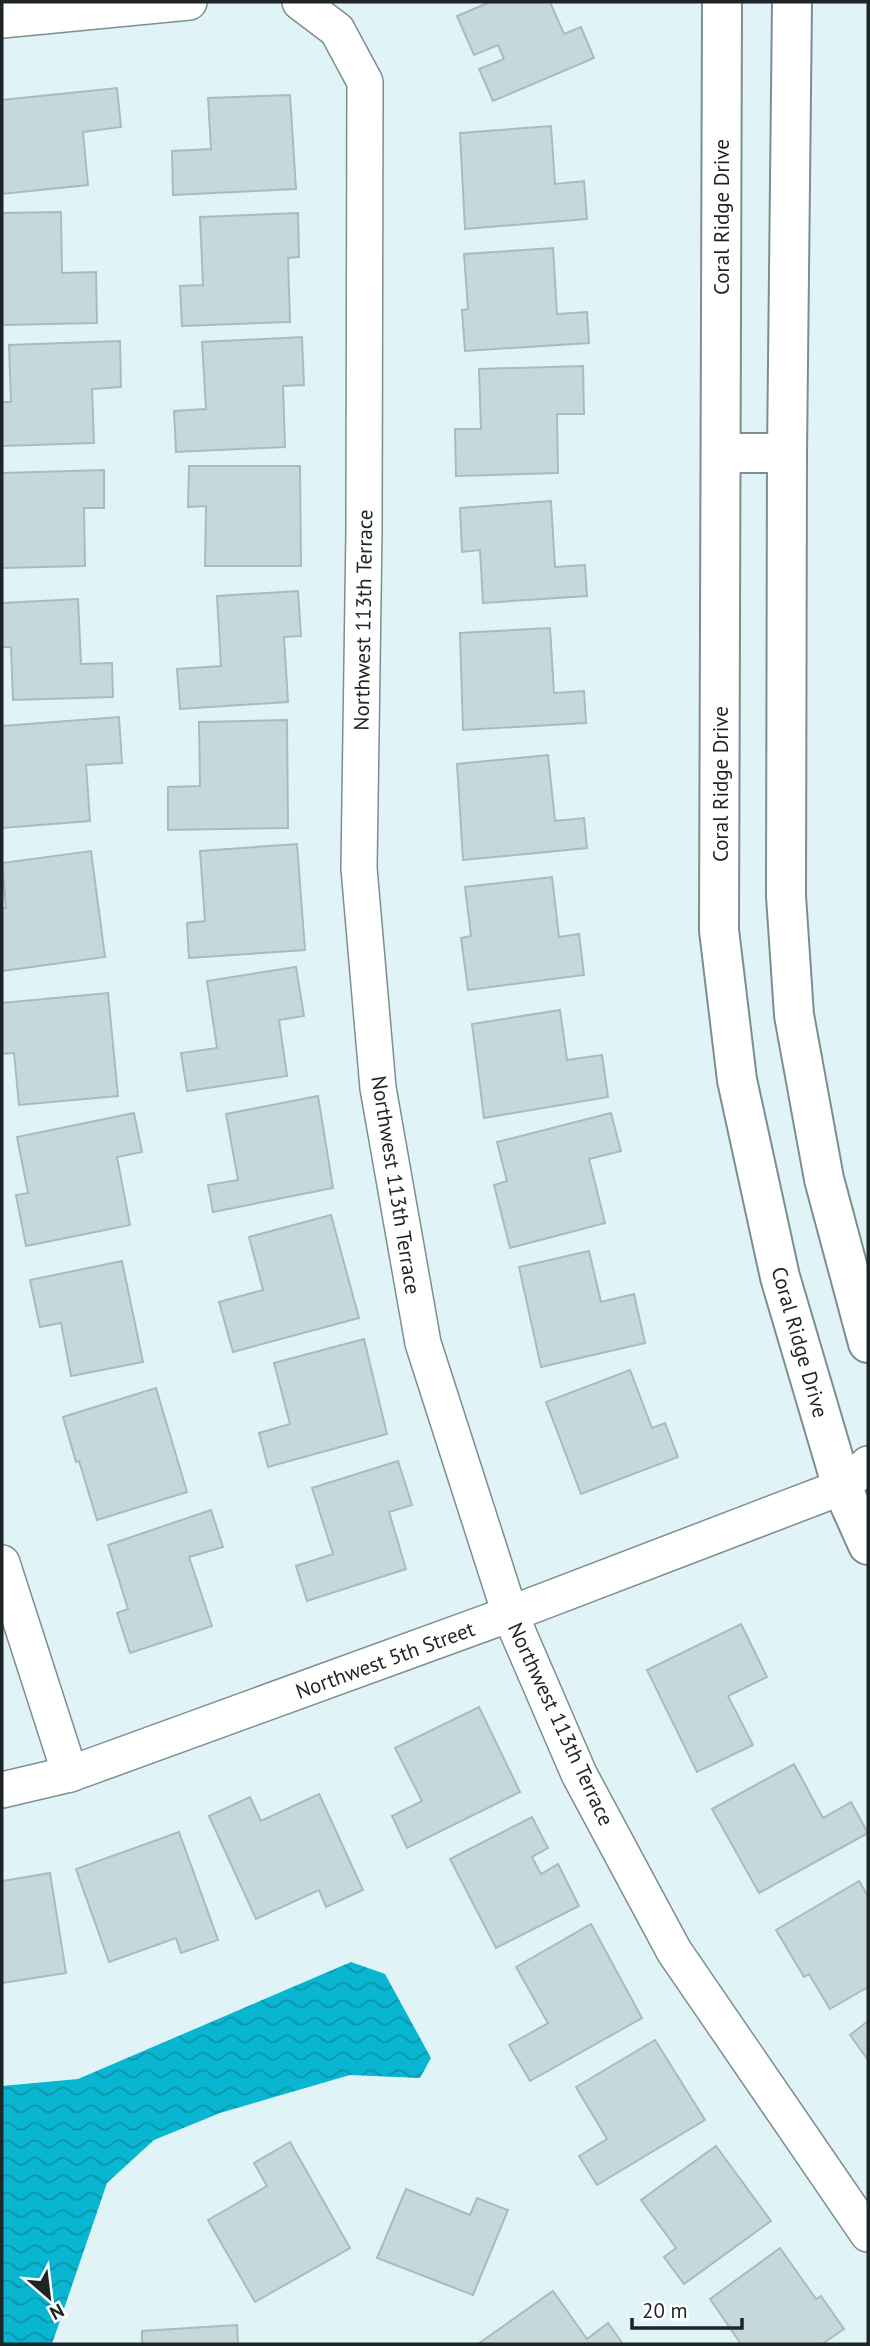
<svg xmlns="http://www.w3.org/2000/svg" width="870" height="2346" viewBox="0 0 870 2346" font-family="'PT Sans',sans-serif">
<defs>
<pattern id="water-waves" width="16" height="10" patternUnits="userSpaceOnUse" patternTransform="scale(1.75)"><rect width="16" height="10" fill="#09b6d1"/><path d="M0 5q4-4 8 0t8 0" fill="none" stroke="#0994aa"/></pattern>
</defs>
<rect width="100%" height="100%" fill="#e0f4f8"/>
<!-- water -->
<polygon fill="url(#water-waves)" points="351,1962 385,1974 431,2058 420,2078 350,2075 220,2113 154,2140 107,2183 52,2344 2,2344 2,2086 78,2079"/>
<!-- building -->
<g fill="#c5d8dc" stroke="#a9bbc0" stroke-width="2">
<polygon points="490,2 550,2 564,34 581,27 594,58 493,101 479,69 504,59 498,45 474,55 457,16"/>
<polygon points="117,88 121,127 83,132 88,185 2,194 2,100"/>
<polygon points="290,95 296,189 173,195 172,151 211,149 208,98"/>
<polygon points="551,126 555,184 584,181 587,219 465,229 460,133"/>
<polygon points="61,212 62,273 96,272 97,323 2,325 2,213"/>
<polygon points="298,213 299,257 288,258 290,322 182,326 180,286 203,285 200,217"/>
<polygon points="553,248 557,314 587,312 589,343 465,351 462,310 468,309 464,254"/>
<polygon points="302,337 304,385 283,386 285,447 176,452 174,411 206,409 202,342"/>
<polygon points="120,341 121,387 92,389 94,443 2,446 2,402 11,402 9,345"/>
<polygon points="583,366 584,414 557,414 558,473 456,476 455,429 481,429 479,369"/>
<polygon points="189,466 300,466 301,566 205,566 206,506 188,507"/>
<polygon points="104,470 104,508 84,508 85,566 2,568 2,473"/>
<polygon points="551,501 555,567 585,565 587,596 483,603 480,550 462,552 460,508"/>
<polygon points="298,591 301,636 284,637 288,702 180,709 177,669 221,666 217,596"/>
<polygon points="78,599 81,664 112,663 113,697 13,700 11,647 2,647 2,603"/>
<polygon points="550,628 554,693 584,691 586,723 463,730 460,633"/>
<polygon points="119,717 122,763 86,765 90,821 2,828 2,726"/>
<polygon points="287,720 288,828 168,830 168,787 200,786 199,722"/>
<polygon points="548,755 555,821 584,818 587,848 463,860 457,764"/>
<polygon points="297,844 305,950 189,958 187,923 205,921 200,851"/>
<polygon points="91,851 105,957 2,971 2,908 6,908 2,863"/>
<polygon points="552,877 559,937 579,934 584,975 468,990 461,938 471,936 465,887"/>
<polygon points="296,967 304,1016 279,1020 287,1076 187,1091 181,1053 217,1048 207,981"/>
<polygon points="108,993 118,1096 19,1105 14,1053 2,1054 2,1003"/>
<polygon points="560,1010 567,1060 602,1055 608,1097 484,1118 472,1024"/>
<polygon points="318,1096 333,1188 213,1212 208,1185 238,1180 226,1114"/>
<polygon points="134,1113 142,1152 117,1157 130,1225 26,1246 16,1195 28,1193 17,1137"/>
<polygon points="611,1113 621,1151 589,1159 605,1223 510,1248 494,1185 507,1181 497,1142"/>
<polygon points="331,1215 359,1318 233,1352 219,1302 263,1290 249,1237"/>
<polygon points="589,1251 601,1302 634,1294 645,1343 541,1367 519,1267"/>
<polygon points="122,1261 143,1362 71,1376 61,1323 40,1327 30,1280"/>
<polygon points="364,1339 387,1434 268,1467 259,1433 290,1424 274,1363"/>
<polygon points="630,1370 652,1428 665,1423 678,1457 581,1494 546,1402"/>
<polygon points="156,1388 187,1492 97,1520 79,1461 76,1462 63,1417"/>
<polygon points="398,1461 412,1505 389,1512 406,1569 307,1601 296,1566 333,1554 312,1488"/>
<polygon points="211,1510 223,1547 189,1557 212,1626 130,1653 117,1613 128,1609 108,1545"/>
<polygon points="741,1624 767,1677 728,1696 753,1745 697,1772 647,1670"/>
<polygon points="479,1707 520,1792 407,1848 392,1816 422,1801 395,1748"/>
<polygon points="794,1764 823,1818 851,1802 868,1833 759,1893 712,1809"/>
<polygon points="319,1794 363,1890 326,1907 319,1890 256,1919 209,1816 250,1797 261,1821"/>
<polygon points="532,1817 548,1848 532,1857 541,1874 558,1864 579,1906 496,1948 450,1859"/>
<polygon points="179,1832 218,1940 181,1953 176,1938 109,1962 76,1869"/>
<polygon points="50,1873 66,1973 2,1983 2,1881"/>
<polygon points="859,1881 868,1896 868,1987 830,2009 809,1974 804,1977 776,1930"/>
<polygon points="591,1924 642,2018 530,2081 509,2045 548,2023 516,1967"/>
<polygon points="868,2021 868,2060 850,2035"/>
<polygon points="655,2040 705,2120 597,2185 579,2156 607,2139 576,2087"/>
<polygon points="290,2142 350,2248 255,2302 208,2220 267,2186 254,2163"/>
<polygon points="716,2146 771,2221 684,2284 664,2257 676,2248 641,2200"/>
<polygon points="406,2189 470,2215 477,2198 508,2210 473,2295 377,2258"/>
<polygon points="780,2248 816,2299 821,2296 844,2329 822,2344 741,2344 710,2299"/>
<polygon points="553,2291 587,2339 608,2323 623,2344 478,2344"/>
<polygon points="237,2325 238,2344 142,2344 142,2331"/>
</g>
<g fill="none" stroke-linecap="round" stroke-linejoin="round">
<defs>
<g id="street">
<polyline points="300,2 337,30 365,82 364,530 359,868 378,1088 423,1343 510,1614 579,1774 674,1951 868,2234"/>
<polyline points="2,20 189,2"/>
<polyline points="2,1563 70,1774"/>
<polyline points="2,1790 70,1774 510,1614 842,1487 868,1464"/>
</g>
<g id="secondary">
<polyline points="722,2 719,930 737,1080 780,1277 842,1487 868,1545"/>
<polyline points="792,2 787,453 786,896 794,1015 824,1179 868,1343"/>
<polyline points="722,453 787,453"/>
</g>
</defs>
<!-- street casing -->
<use href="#street" stroke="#7d8e92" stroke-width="38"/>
<!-- secondary casing -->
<use href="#secondary" stroke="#7d8e92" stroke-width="42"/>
<!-- street -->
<use href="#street" stroke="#fff" stroke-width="35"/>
<!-- secondary -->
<use href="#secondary" stroke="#fff" stroke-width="38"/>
</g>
<g text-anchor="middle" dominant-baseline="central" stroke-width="5" stroke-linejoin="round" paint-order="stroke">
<!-- street labels -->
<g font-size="21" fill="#1e2527" stroke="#fff">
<text transform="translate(721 217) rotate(-90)">Coral Ridge Drive</text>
<text transform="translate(363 620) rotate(-89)">Northwest 113th Terrace</text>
<text transform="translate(720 784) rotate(-90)">Coral Ridge Drive</text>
<text transform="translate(396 1185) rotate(81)">Northwest 113th Terrace</text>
<text transform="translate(800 1342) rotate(74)">Coral Ridge Drive</text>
<text transform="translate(385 1660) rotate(-20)">Northwest 5th Street</text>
<text transform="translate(561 1724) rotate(65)">Northwest 113th Terrace</text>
</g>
</g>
<!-- border -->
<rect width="870" height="2346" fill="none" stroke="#1e2527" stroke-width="7"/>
<!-- north arrow -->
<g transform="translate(49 2297) rotate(152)" stroke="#ffffff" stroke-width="5" paint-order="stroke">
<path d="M0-5L12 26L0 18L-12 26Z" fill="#1e2527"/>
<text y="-10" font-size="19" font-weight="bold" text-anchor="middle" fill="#1e2527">N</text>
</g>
<!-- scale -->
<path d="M632 2318v10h110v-10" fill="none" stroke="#1e2527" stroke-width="3.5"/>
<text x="642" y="2318" font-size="21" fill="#1e2527" stroke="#ffffff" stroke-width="5" paint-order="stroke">20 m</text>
</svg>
